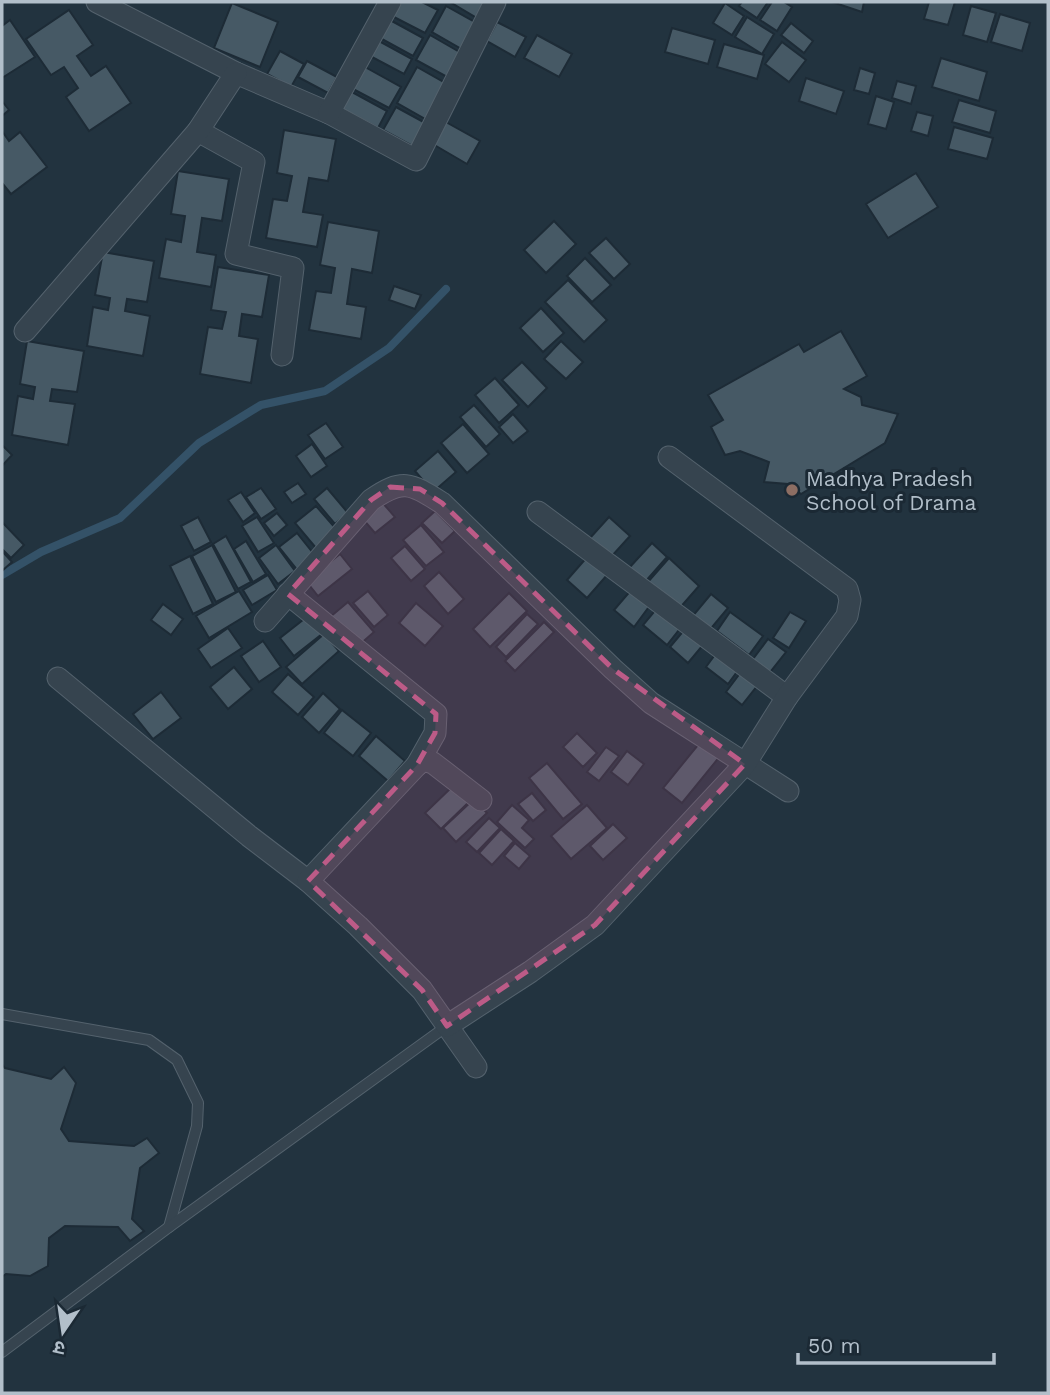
<svg xmlns="http://www.w3.org/2000/svg" width="1050" height="1395" viewBox="0 0 1050 1395" font-family="'Work Sans','Noto Sans Devanagari',sans-serif">
<rect width="100%" height="100%" fill="#22333f"/>
<g fill="none" stroke-linecap="round" stroke-linejoin="round">
<!-- stream -->
<polyline stroke="#345268" stroke-width="8" points="2,575 41,552 120,518 199,443 261,405 325,391 389,348 446,289"/>
</g>
<!-- building -->
<g fill="#465965" stroke="#1d2b36" stroke-width="2">
<polygon points="400,2 422,2 438,10 425,33 392,16"/>
<polygon points="450,2 492,2 482,21"/>
<polygon points="742,2 768,2 757,18 739,6"/>
<polygon points="772,2 784,2 792,7 777,31 760,20"/>
<polygon points="832,2 864,2 862,12"/>
<polygon points="929,2 955,2 948,25 924,19"/>
<polygon points="232,3 278,22 260,67 214,48"/>
<polygon points="725,3 744,16 732,35 713,23"/>
<polygon points="446,6 480,25 465,51 432,32"/>
<polygon points="971,6 996,13 987,42 963,35"/>
<polygon points="69,10 93,45 77,56 91,76 106,66 131,103 89,131 66,97 78,88 64,67 51,75 26,39"/>
<polygon points="1000,14 1030,23 1022,51 991,42"/>
<polygon points="747,17 774,34 762,54 735,37"/>
<polygon points="10,20 35,57 2,78 2,26"/>
<polygon points="390,20 423,38 413,56 380,38"/>
<polygon points="497,22 526,37 515,57 487,41"/>
<polygon points="791,23 813,41 804,53 781,35"/>
<polygon points="672,28 715,40 708,64 665,52"/>
<polygon points="430,35 463,54 449,78 416,60"/>
<polygon points="537,35 572,54 559,77 524,58"/>
<polygon points="379,41 412,59 404,74 370,56"/>
<polygon points="782,42 806,60 789,82 765,64"/>
<polygon points="724,44 764,55 757,79 717,67"/>
<polygon points="280,51 304,64 291,87 267,74"/>
<polygon points="941,58 987,72 979,101 932,87"/>
<polygon points="307,61 337,77 328,93 298,77"/>
<polygon points="365,67 401,87 389,108 353,89"/>
<polygon points="417,67 447,84 427,120 397,103"/>
<polygon points="860,68 875,73 869,94 854,90"/>
<polygon points="806,78 844,91 836,114 799,101"/>
<polygon points="897,81 916,86 911,104 892,98"/>
<polygon points="352,92 387,111 378,128 342,109"/>
<polygon points="876,96 894,102 886,129 868,124"/>
<polygon points="959,100 996,111 990,133 952,122"/>
<polygon points="2,101 9,110 2,116"/>
<polygon points="396,107 429,125 416,148 383,130"/>
<polygon points="917,112 933,116 928,136 911,131"/>
<polygon points="444,121 480,141 467,164 431,143"/>
<polygon points="954,127 993,138 987,159 948,149"/>
<polygon points="284,130 336,139 328,181 309,178 303,212 323,215 317,247 266,238 273,199 287,201 292,176 277,173"/>
<polygon points="2,131 9,141 20,132 47,167 11,194 2,183"/>
<polygon points="178,171 229,179 222,221 202,218 197,252 216,255 211,287 159,278 166,239 181,242 185,216 171,214"/>
<polygon points="916,173 938,207 888,238 866,204"/>
<polygon points="554,221 576,244 546,273 524,250"/>
<polygon points="328,222 379,231 372,273 352,269 347,304 366,307 361,339 309,330 316,291 331,293 335,268 320,265"/>
<polygon points="606,238 630,264 614,279 589,253"/>
<polygon points="103,252 154,261 147,302 127,299 125,311 150,316 143,356 87,346 93,307 108,310 110,298 95,295"/>
<polygon points="585,258 611,285 592,302 567,276"/>
<polygon points="218,267 269,275 262,317 242,314 239,336 258,339 251,383 200,374 208,327 222,329 226,312 211,310"/>
<polygon points="568,280 607,320 584,342 545,302"/>
<polygon points="394,286 421,295 415,309 389,300"/>
<polygon points="541,308 564,333 543,352 520,328"/>
<polygon points="841,331 867,376 844,389 861,397 862,405 898,414 885,443 801,494 788,484 764,482 769,462 740,451 725,455 711,427 723,420 708,395 799,344 804,352"/>
<polygon points="27,341 84,351 77,392 52,389 50,401 75,404 68,445 12,435 18,396 33,399 35,387 20,384"/>
<polygon points="561,341 583,362 566,379 544,359"/>
<polygon points="522,362 547,388 528,407 502,380"/>
<polygon points="495,378 519,405 499,423 475,395"/>
<polygon points="474,405 500,434 486,447 460,417"/>
<polygon points="513,414 528,431 513,443 499,427"/>
<polygon points="326,423 343,447 325,459 308,435"/>
<polygon points="463,424 489,454 467,473 441,443"/>
<polygon points="312,444 327,466 311,477 296,456"/>
<polygon points="2,445 12,455 2,466"/>
<polygon points="438,451 456,472 433,492 415,471"/>
<polygon points="298,483 306,494 292,503 284,492"/>
<polygon points="261,488 276,509 261,519 246,497"/>
<polygon points="327,488 348,513 335,524 314,499"/>
<polygon points="241,492 255,513 243,522 228,500"/>
<polygon points="381,501 395,517 375,533 361,517"/>
<polygon points="316,506 337,530 316,548 295,523"/>
<polygon points="435,511 455,531 442,543 422,523"/>
<polygon points="277,513 287,525 274,536 264,523"/>
<polygon points="198,517 211,542 194,551 181,526"/>
<polygon points="257,517 274,543 258,552 242,526"/>
<polygon points="609,517 630,536 611,557 590,538"/>
<polygon points="2,522 24,545 11,558 2,549"/>
<polygon points="421,525 444,552 426,566 403,540"/>
<polygon points="297,533 317,558 299,572 279,547"/>
<polygon points="226,536 251,582 238,589 213,544"/>
<polygon points="246,541 266,574 253,582 234,549"/>
<polygon points="652,543 667,557 645,582 629,568"/>
<polygon points="212,545 236,592 216,602 192,556"/>
<polygon points="276,545 295,571 278,584 259,558"/>
<polygon points="405,546 425,569 411,581 391,558"/>
<polygon points="2,551 12,562 2,571"/>
<polygon points="340,554 352,569 318,596 306,581"/>
<polygon points="190,556 213,604 193,614 170,566"/>
<polygon points="588,556 608,574 587,598 567,580"/>
<polygon points="669,558 699,586 678,610 647,583"/>
<polygon points="439,572 464,599 448,614 424,586"/>
<polygon points="268,575 277,590 252,605 243,590"/>
<polygon points="632,589 651,604 634,627 614,610"/>
<polygon points="239,591 252,612 209,638 196,616"/>
<polygon points="368,591 388,615 374,627 353,603"/>
<polygon points="509,593 527,611 490,647 473,629"/>
<polygon points="711,594 728,608 708,632 691,618"/>
<polygon points="348,602 374,632 357,647 330,617"/>
<polygon points="416,603 443,626 425,646 399,623"/>
<polygon points="163,604 183,619 171,635 151,620"/>
<polygon points="658,607 682,626 667,645 643,625"/>
<polygon points="730,612 763,636 749,655 717,631"/>
<polygon points="790,612 806,621 789,648 773,638"/>
<polygon points="527,614 538,624 506,657 496,647"/>
<polygon points="308,616 322,634 294,656 280,638"/>
<polygon points="544,622 554,632 515,671 505,661"/>
<polygon points="228,628 242,648 211,668 198,649"/>
<polygon points="685,629 703,645 688,663 670,647"/>
<polygon points="324,634 339,651 302,684 286,667"/>
<polygon points="768,639 786,652 767,676 750,663"/>
<polygon points="263,641 281,667 259,682 241,656"/>
<polygon points="717,652 739,669 728,684 706,667"/>
<polygon points="234,667 252,689 228,709 210,687"/>
<polygon points="744,668 761,681 742,705 726,692"/>
<polygon points="288,674 314,697 298,715 272,692"/>
<polygon points="161,692 181,718 153,739 133,714"/>
<polygon points="323,693 340,709 319,733 302,717"/>
<polygon points="342,710 371,733 353,756 324,733"/>
<polygon points="577,733 597,753 583,767 563,747"/>
<polygon points="376,736 405,761 388,781 359,756"/>
<polygon points="702,740 721,755 682,803 663,788"/>
<polygon points="606,747 619,756 599,781 587,772"/>
<polygon points="627,751 644,764 628,785 611,772"/>
<polygon points="547,763 582,804 563,819 529,778"/>
<polygon points="455,784 471,800 441,829 425,813"/>
<polygon points="532,793 546,810 533,821 518,804"/>
<polygon points="474,799 487,813 456,842 443,828"/>
<polygon points="512,805 529,820 522,828 534,839 525,848 497,822"/>
<polygon points="587,805 607,828 571,859 551,836"/>
<polygon points="489,818 500,828 477,852 466,842"/>
<polygon points="613,824 627,838 603,860 590,846"/>
<polygon points="501,829 514,841 492,865 479,853"/>
<polygon points="515,843 530,856 519,869 504,856"/>
<polygon points="2,1064 5,1068 51,1079 64,1067 76,1083 61,1129 69,1141 134,1146 147,1138 159,1153 140,1168 132,1219 144,1231 130,1241 118,1227 65,1226 49,1238 48,1266 30,1276 6,1274 2,1277"/>
</g>
<g fill="none" stroke-linecap="round" stroke-linejoin="round">
<defs>
<g id="service">
<polyline points="2,1014 149,1040 177,1060 198,1103 197,1126 169,1227"/>
<polyline points="2,1352 169,1227 447,1026"/>
</g>
<g id="minor">
<polyline points="97,2 236,73 329,113 416,160 495,2"/>
<polyline points="329,113 390,2"/>
<polyline points="198,131 254,162 236,254 293,268 282,355"/>
<polyline points="25,331 198,131 236,73"/>
<polyline points="538,512 787,697"/>
<polyline points="288,594 436,714 435,733 417,765"/>
<path d="M 265,621 L 371,500 C 403,478 410,483 442,503 L 613,669 L 651,703 L 788,791"/>
<polyline points="58,678 249,836 308,881 358,926 422,990 476,1067"/>
<polyline points="308,881 417,765 424,760 433,763 481,800"/>
<polyline points="447,1026 530,972 595,925 745,764 787,697 847,616 850,600 847,589 669,457"/>
</g>
</defs>
<!-- service casing -->
<use href="#service" stroke="#54626d" stroke-width="12"/>
<!-- minor casing -->
<use href="#minor" stroke="#54626d" stroke-width="23"/>
<!-- service -->
<use href="#service" stroke="#36444f" stroke-width="10"/>
<!-- minor -->
<use href="#minor" stroke="#36444f" stroke-width="21"/>
</g>
<!-- marked area -->
<path fill="#bc5b87" fill-opacity="0.2" stroke="#bc5b87" stroke-width="5" stroke-dasharray="14 9" stroke-linejoin="round" d="M 390,487 L 420,489 L 442,503 L 613,669 L 745,764 L 595,925 L 447,1026 L 422,990 L 308,881 L 417,765 L 435,733 L 436,714 L 288,594 L 371,500 Z"/>
<!-- markers -->
<circle fill="#8d6e63" stroke="#1b2934" stroke-width="2.5" cx="792" cy="490" r="7"/>
<g text-anchor="middle" dominant-baseline="central" stroke-width="6" stroke-linejoin="round" paint-order="stroke">
<!-- poi labels -->
<g font-size="21" fill="#b2bfca" stroke="#1b2934" text-anchor="start">
<text x="806" y="478">Madhya Pradesh<tspan x="806" dy="24">School of Drama</tspan></text>
</g>
</g>
<!-- border -->
<rect width="1050" height="1395" fill="none" stroke="#b2bfca" stroke-width="7"/>
<!-- north arrow -->
<g transform="translate(63 1332) rotate(193)" stroke="#1b2934" stroke-width="5" paint-order="stroke">
<path d="M0-5L12 26L0 18L-12 26Z" fill="#b2bfca"/>
<text y="-10" font-size="19" font-weight="bold" text-anchor="middle" fill="#b2bfca">उ</text>
</g>
<!-- scale -->
<path d="M798 1353v10h196v-10" fill="none" stroke="#b2bfca" stroke-width="3.5"/>
<text x="808" y="1353" font-size="21" fill="#b2bfca" stroke="#1b2934" stroke-width="5" paint-order="stroke">50 m</text>
</svg>
